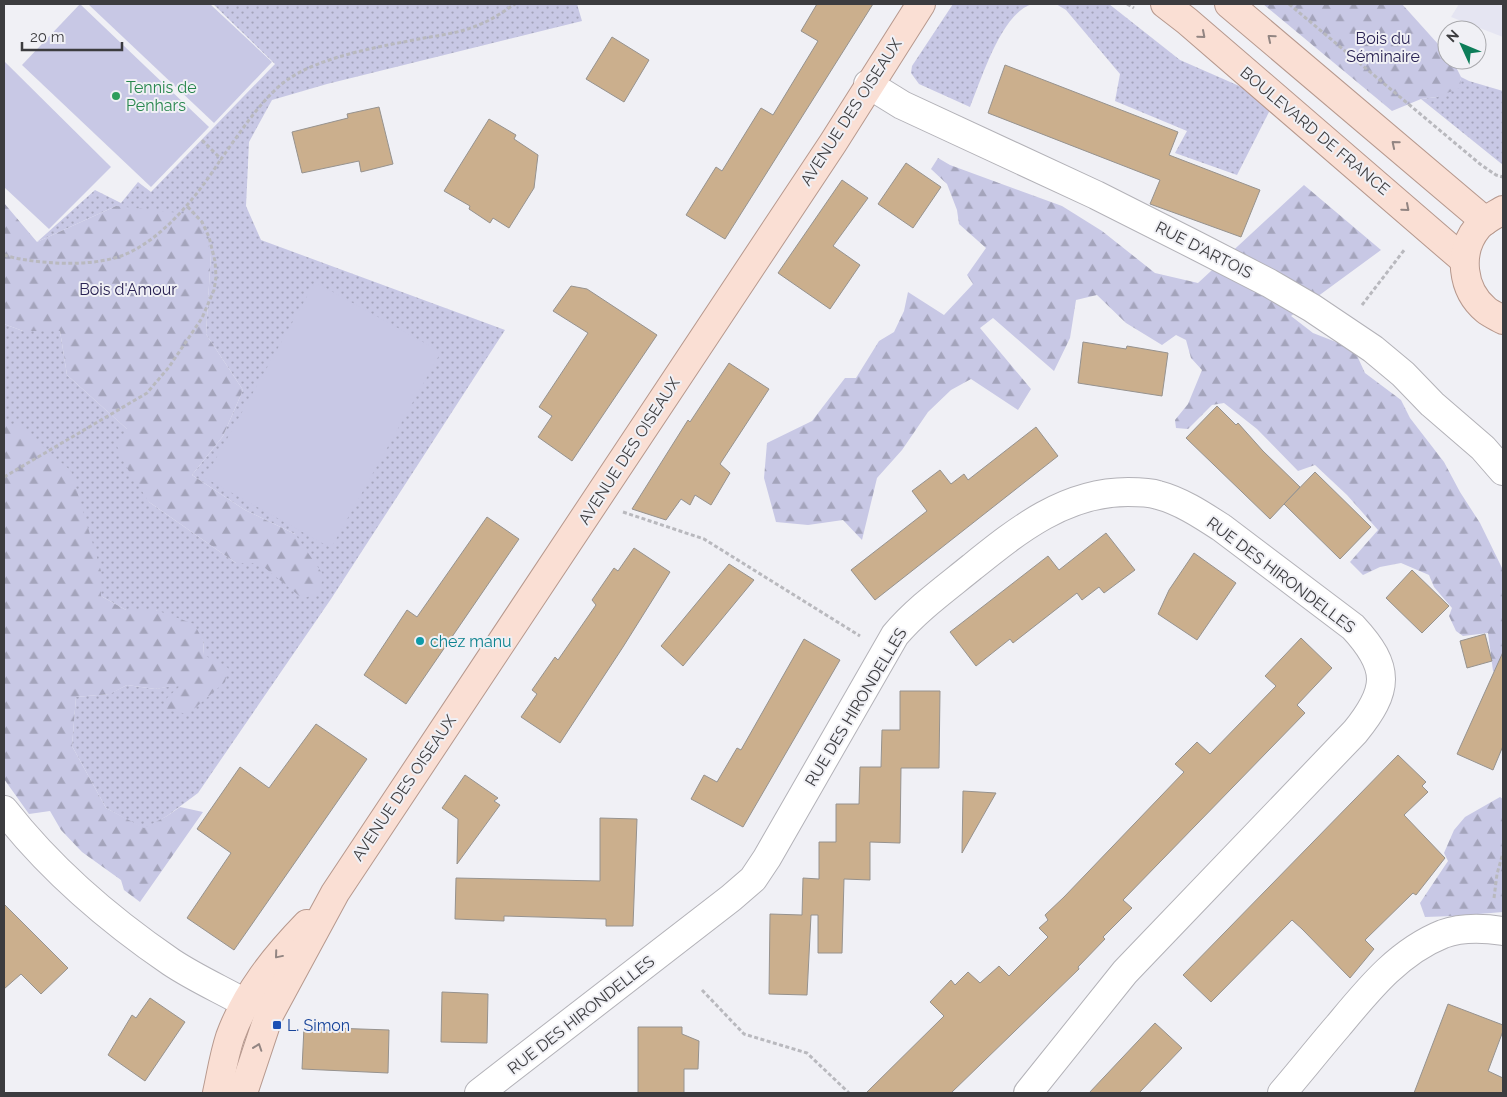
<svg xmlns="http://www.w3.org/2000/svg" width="1507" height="1097" viewBox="0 0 1507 1097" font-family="Raleway,sans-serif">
<defs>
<pattern id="grass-dots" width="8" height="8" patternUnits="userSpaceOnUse" patternTransform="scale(1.25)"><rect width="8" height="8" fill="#c8c8e5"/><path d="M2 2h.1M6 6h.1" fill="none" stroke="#a4a4bb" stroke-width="1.8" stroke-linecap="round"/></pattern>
<pattern id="forest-firs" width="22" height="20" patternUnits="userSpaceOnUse" patternTransform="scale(1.25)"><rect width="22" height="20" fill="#c8c8e5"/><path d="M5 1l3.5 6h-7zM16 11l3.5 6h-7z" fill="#a4a4bb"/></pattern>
</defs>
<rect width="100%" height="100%" fill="#f0f0f5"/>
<!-- built -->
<polygon fill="#e5e5f2" points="1459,4 1503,4 1503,37 1451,17"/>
<!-- grass -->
<g fill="url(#grass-dots)">
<polygon points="213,4 577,4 582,21 327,84 272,100 249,142 246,206 261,240 505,330 331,599 198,793 167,816 144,829 106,808 72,746 76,697 109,694 127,685 155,689 182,684 166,710 204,655 203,640 156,610 126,610 101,596 101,571 4,423 4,324 23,331 60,331 67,375 127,429 149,502 236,563 259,562 303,598 295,534 245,510 192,475 223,436 243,390 206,334 211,253 116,206 37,242 95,190 121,203 138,182 151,192 275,64"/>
<path d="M 953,4 L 1032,4 C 1001,14 982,78 970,107 L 919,84 L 911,73 L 912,66 Z"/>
<polygon points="1056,4 1109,4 1180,60 1253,92 1270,110 1237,175 1175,153 1187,131 1115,101 1120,74 1066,10"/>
<polygon points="1461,77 1469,81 1503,91 1503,165 1421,99 1437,97 1461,80"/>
</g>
<!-- forest -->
<g fill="url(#forest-firs)">
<polygon points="1263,4 1402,4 1447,54 1447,60 1453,61 1461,77 1460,88 1437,97 1421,99 1392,111"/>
<polygon points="938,158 950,165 1062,206 1102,231 1155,273 1198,283 1304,185 1381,250 1291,316 1313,333 1354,349 1365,373 1401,400 1410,418 1444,462 1460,492 1480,523 1503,570 1503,679 1493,671 1488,633 1463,636 1456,631 1449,616 1452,608 1434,587 1429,575 1401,563 1380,567 1363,575 1350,562 1378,530 1347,495 1315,465 1298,471 1257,429 1224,403 1212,405 1188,429 1176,428 1175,420 1188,404 1202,370 1191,358 1186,340 1176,335 1162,345 1126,323 1097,295 1076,300 1070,338 1054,371 993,318 980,328 1031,389 1018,410 971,379 951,390 928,412 902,450 877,478 862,540 843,520 808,525 776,522 764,478 767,443 812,421 845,378 856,378 879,341 894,332 904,311 908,292 944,315 973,284 967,275 986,248 959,224 957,210 947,184 931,169"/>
<polygon points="4,203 37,242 116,206 197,215 211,253 206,334 243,390 223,436 192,475 245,510 295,534 324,576 318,592 303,599 259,563 236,563 149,502 125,465 117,446 127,429 67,375 60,331 23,331 4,324"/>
<polygon points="4,423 20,426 71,471 101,571 101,596 126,610 156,610 194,624 203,640 204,655 228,668 225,682 188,714 166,710 167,698 181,685 155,689 127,685 110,694 76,697 72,746 106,808 144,828 167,816 180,807 203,812 140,902 124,890 121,880 82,852 61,830 50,811 29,814 4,779"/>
<polygon points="1500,797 1503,799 1503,912 1454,916 1425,917 1420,903 1448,861 1444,853 1454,830 1465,817"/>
</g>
<!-- pitch -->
<g fill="#c8c8e5">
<polygon points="80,4 209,127 151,187 22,65"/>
<polygon points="88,4 210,4 272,62 214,123"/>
<polygon points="4,61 111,167 49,229 4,187"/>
<polygon points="315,282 441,352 331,548 205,478"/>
</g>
<!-- building -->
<g fill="#cbaf8d" stroke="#96928e">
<polygon points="817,4 873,4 725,239 686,215 716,167 722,171 761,108 773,115 818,41 801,31"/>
<polygon points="612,37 649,60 624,102 586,79"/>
<polygon points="1005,65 1178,132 1169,155 1260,190 1241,237 1150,204 1160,180 988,113"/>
<polygon points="379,107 393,164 361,172 359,161 302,173 292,132 348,118 347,114"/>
<polygon points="489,119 516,135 514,139 538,155 534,188 509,228 493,218 490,223 469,209 470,206 444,191"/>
<polygon points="906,163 941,187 913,228 878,204"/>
<polygon points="842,180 868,198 833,246 860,265 830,309 778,273"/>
<polygon points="571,286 587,289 657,335 572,461 538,437 552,416 539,407 588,333 553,311"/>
<polygon points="1083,342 1126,349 1127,346 1168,353 1162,396 1078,383"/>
<polygon points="729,363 769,389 720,464 730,473 711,505 695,495 690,505 681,499 666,520 632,509 688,420 690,422"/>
<polygon points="1217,406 1236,425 1238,423 1263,451 1300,487 1270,519 1186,438"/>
<polygon points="1036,427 1058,456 875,600 851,570 927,511 912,491 940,470 951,484 964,474 968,480"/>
<polygon points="1315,472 1371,527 1340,559 1284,504"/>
<polygon points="487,517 519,539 406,704 364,675 407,610 417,617"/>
<polygon points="1106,533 1135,570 1104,593 1099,587 1082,600 1077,593 1013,643 1010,639 976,666 950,632 1048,556 1059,570"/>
<polygon points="634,548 670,572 623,647 560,743 521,717 537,694 532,690 555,657 558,660 596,605 592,600 614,568 618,571"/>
<polygon points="1194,553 1236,583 1197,640 1158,614 1169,590"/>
<polygon points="729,564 754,580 683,666 661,646"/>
<polygon points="1412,570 1449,606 1422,633 1386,598"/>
<polygon points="1485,634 1492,661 1467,668 1460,641"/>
<polygon points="1301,638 1332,668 1297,705 1305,713 1123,900 1132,908 1103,937 1105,939 1078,967 1079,969 951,1093 866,1093 944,1016 930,1002 951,980 955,985 968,972 980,983 999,966 1009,976 1048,937 1039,928 1048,920 1045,915 1064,897 1184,772 1175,764 1197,742 1210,754 1276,686 1265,676"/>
<polygon points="804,639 840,660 743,827 691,799 704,775 717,782 737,748 741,750"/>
<polygon points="1503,652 1503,746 1493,770 1457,754"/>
<polygon points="900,691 940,691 939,768 901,768 900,843 870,842 870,880 844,879 842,953 818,953 818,915 811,915 807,995 769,994 770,914 802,915 803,878 819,879 819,842 836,842 836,804 859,804 860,767 881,767 882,730 900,730"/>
<polygon points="316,724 367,759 234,950 187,918 231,853 197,829 240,767 269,788"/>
<polygon points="1398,755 1426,782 1422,786 1428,792 1404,815 1445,858 1416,895 1413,893 1365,940 1374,949 1350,978 1302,929 1292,920 1211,1002 1183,975"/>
<polygon points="465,775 498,798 494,801 500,805 457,864 458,819 442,808"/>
<polygon points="963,791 996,793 962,853"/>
<polygon points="600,818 637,819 633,926 606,926 606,919 504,916 504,921 455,919 456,878 600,881"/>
<polygon points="4,904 68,968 41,994 21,974 4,989"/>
<polygon points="442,992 488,994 487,1043 441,1042"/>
<polygon points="150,998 185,1022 145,1081 108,1055 132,1015 136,1018"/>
<polygon points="1448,1004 1503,1025 1503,1031 1488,1071 1503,1078 1503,1093 1414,1093"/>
<polygon points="1155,1023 1182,1048 1139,1093 1089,1093"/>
<polygon points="304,1027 389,1030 388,1073 302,1069"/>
<polygon points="638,1027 682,1027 682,1034 699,1041 698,1069 684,1069 684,1093 638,1093"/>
</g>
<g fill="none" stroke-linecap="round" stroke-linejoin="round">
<defs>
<g id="minor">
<polyline points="868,84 902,105 1096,195 1197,246 1269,283 1312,308 1373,349 1403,374 1432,404 1483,448 1503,471"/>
<path d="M 4,810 C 51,870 108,919 171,962 C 195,978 220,989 245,1003"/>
<path d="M 479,1093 L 731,898 L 753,879 L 767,858 L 895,635 C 917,609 945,589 972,567 C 1018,530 1065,492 1128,492 C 1138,492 1149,492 1158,495 C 1181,501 1202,515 1222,528 L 1353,627 C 1391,668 1389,690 1355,732 L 1125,972 L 1028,1093"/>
<path d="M 1282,1093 C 1301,1071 1319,1048 1338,1026 C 1368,990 1398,952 1443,934 C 1462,927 1483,928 1503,931"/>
</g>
<g id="major">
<polyline points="1165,4 1187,21 1464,260"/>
<polyline points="1229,4 1485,221"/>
<path d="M 1503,210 C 1495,215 1484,220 1478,227 C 1457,252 1462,290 1486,310 C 1491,314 1498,317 1503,320"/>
<path d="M 217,1093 C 221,1075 224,1055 230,1037 C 246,993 275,957 307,924"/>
<polyline points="243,1093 269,1015 335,893 833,143 921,4"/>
</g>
</defs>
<!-- minor casing -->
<use href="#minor" stroke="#b3b2b8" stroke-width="30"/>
<!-- major casing -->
<use href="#major" stroke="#b6988d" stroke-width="30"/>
<!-- path -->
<g stroke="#b9b9be" stroke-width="3" stroke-dasharray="4 2.5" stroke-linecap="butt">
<polyline points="1127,4 1134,8"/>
<polyline points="1289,4 1480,164 1496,175 1503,177"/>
<path d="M 202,140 L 221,159 C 240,133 261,99 287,80 C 321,56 383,46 424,38 C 441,35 459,33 476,26 C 490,21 503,12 515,4"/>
<path d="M 4,255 C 20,260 39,262 56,263 C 78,264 100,263 121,256 C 162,241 198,195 221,159"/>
<polyline points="1362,305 1405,249"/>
<polyline points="4,477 147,393 169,367 202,318 214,290 216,277 215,261 209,237 202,222 186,205"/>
<polyline points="623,512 704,539 860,636"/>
<polyline points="1494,898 1497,874 1503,853"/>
<polyline points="702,990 744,1034 807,1053 849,1093"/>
</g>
<!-- minor -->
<use href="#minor" stroke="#fff" stroke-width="28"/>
<!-- major -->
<use href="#major" stroke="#fadfd4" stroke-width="28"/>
</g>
<!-- one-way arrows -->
<defs><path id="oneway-chevron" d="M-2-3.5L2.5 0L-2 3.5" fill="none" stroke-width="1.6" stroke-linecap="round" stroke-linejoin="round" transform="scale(1.25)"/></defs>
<g stroke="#928582">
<use href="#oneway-chevron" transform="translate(1202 35) rotate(41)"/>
<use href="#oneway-chevron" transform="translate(1271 38) rotate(-140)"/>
<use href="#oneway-chevron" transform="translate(1395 144) rotate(-140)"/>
<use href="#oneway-chevron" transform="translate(1406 208) rotate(41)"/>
<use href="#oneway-chevron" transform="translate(278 955) rotate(130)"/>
<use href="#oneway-chevron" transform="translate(258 1047) rotate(-71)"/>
</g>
<!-- markers -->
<circle fill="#2e9e5b" stroke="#f0f0f5" stroke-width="2" cx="116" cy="96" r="5"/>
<circle fill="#0f9aa8" stroke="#f0f0f5" stroke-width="2" cx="420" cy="641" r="5"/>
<rect fill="#1a4fb4" stroke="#f0f0f5" stroke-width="2" x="272" y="1020" width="10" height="10" rx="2.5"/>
<g text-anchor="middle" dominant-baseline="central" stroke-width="4" stroke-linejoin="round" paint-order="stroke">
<!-- park labels -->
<g font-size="16" fill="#292253" stroke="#f0f0f5">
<text x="1383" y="38">Bois du<tspan x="1383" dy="18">Séminaire</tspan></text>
<text x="128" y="289">Bois d'Amour</text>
</g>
<!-- leisure labels -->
<g font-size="16" fill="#27864d" stroke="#f0f0f5" text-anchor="start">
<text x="126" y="87">Tennis de<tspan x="126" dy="18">Penhars</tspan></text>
</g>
<!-- street labels -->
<g font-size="16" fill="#3c3c3f" stroke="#f0f0f5">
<text transform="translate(851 112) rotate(-57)">AVENUE DES OISEAUX</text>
<text transform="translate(1315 131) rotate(40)">BOULEVARD DE FRANCE</text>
<text transform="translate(1204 250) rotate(27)">RUE D'ARTOIS</text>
<text transform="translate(629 451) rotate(-57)">AVENUE DES OISEAUX</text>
<text transform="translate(1281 575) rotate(37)">RUE DES HIRONDELLES</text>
<text transform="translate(856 707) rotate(-59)">RUE DES HIRONDELLES</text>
<text transform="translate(404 788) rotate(-56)">AVENUE DES OISEAUX</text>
<text transform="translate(581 1015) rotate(-38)">RUE DES HIRONDELLES</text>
</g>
<!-- culture labels -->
<g font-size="16" fill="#0d838f" stroke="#f0f0f5" text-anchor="start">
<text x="430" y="641">chez manu</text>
</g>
<!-- transit labels -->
<g font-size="16" fill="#164399" stroke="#f0f0f5" text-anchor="start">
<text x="287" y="1025">L. Simon</text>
</g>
</g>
<!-- border -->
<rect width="1507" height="1097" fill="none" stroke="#3c3c3f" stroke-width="10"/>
<!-- north arrow -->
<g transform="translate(1462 45) rotate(314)"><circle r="24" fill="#f0f0f5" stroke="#a8a8ac"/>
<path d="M0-4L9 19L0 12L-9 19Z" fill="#0d7d59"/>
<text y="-8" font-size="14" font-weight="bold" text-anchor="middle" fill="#3c3c3f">N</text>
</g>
<!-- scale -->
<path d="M22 42v8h100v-8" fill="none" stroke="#3c3c3f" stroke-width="2.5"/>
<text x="30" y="42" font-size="15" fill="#3c3c3f" stroke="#f0f0f5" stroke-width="4" paint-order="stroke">20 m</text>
</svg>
